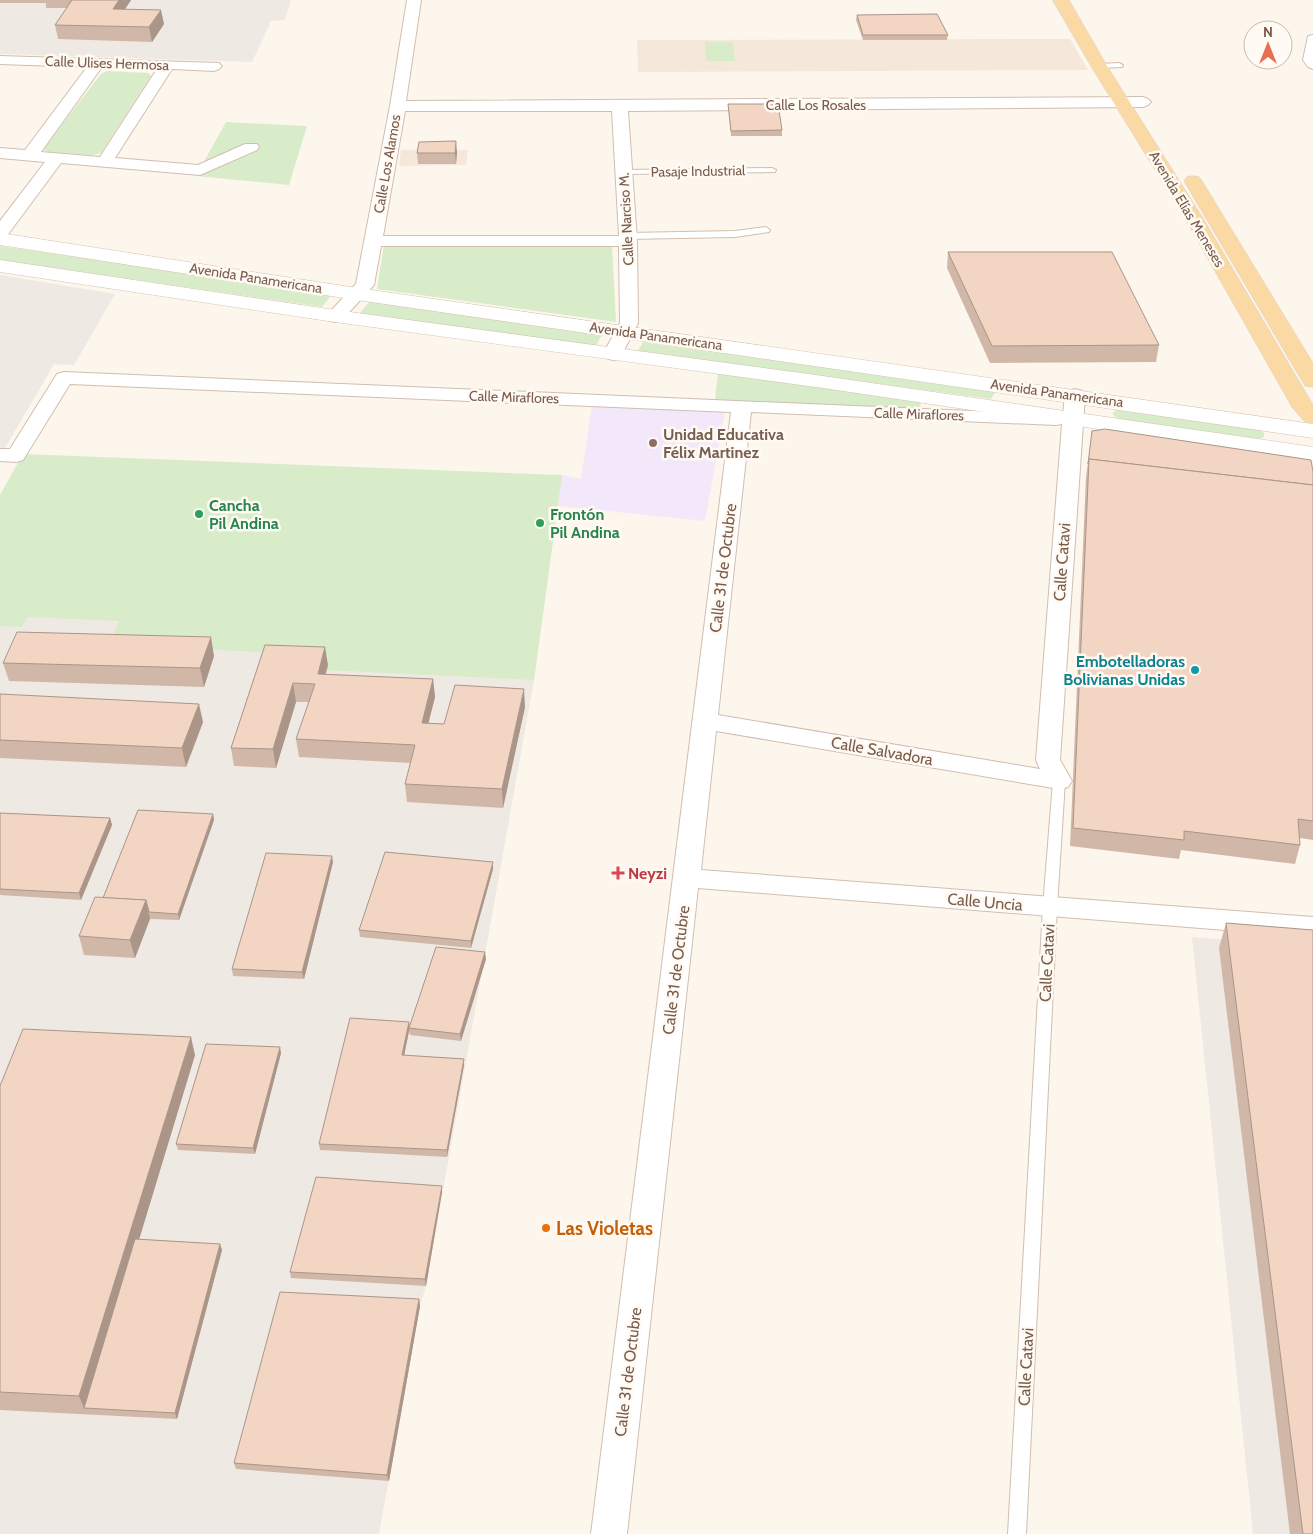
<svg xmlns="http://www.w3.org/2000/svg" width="1313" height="1534" viewBox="0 0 1313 1534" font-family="Cabin,sans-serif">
<rect width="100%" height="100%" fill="#fdf6ec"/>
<!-- residential -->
<g fill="#f5e8da">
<polygon points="1070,39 1088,70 638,72 637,40"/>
<polygon points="401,150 468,150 466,165 399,166"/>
</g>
<!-- industrial -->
<g fill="#efe9e4">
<polygon points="0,0 291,0 285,20 271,21 252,62 0,54"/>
<polygon points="0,275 115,294 74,365 54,364 5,448 0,448"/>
<polygon points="531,475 562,475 534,680 426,1286 420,1306 379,1534 0,1534 0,495"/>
<polygon points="1192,937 1313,947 1313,1534 1253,1534"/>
</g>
<!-- education -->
<polygon fill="#f3e8fa" points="592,405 725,411 705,521 557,506 562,475 581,479"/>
<!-- green -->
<g fill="#d8ecc9">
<polygon points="705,42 733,42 735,61 706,61"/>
<polygon points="107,71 148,73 151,76 101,153 92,155 48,152 43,149 101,74"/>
<polygon points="226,122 307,126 289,185 196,176"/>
<polygon points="384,245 612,245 616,322 377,289"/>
<polygon points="0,246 332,294 322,307 0,260"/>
<polygon points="370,301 602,335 595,347 360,313"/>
<polygon points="643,342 996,391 991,399 638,351"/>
<polygon points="718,373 921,400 920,409 715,400"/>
<polygon points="1123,409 1259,428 1264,433 1264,437 1259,439 1120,420 1112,414 1116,410"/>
<polygon points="23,454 562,475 534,680 324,670 328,655 109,645 119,621 27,617 22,627 0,626 0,495"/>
</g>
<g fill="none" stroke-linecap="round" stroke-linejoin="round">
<defs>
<g id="lane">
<polygon points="1119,63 1123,65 1122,67 1099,68 1095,66 1099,64"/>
<polygon points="772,168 776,170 775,172 624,174 620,172 624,170"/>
<polygon points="766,227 770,230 769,232 735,237 627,239 623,236 627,233 735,231"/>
<polygon points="1059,777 1065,781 1057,907 1026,1534 1008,1534 1043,907 1053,781"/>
</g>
<g id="street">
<path d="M 407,0 L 421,0 L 406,101 L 1143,97 L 1148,99 L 1151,102 L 1148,105 L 1143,107 L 628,111 L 637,241 L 638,323 L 620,358 L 613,360 L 606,358 L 603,354 L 620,323 L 619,246 L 381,246 L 374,285 L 342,320 L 335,322 L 328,320 L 326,316 L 356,284 L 390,106 ZM 405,111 L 612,111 L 619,236 L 383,236 Z"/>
<polygon points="1313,35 1313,69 1308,67 1303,60 1308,36"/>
<path d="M 0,56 L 219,63 L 222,66 L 219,69 L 214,71 L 172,69 L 115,158 L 198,165 L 245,144 L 257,144 L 259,147 L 257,150 L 200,175 L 61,163 L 6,237 L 0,238 L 0,221 L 45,162 L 0,158 L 0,148 L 25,150 L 87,67 L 0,64 ZM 102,67 L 157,69 L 100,157 L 41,152 Z"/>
<path d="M 64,372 L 1063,415 L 1065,395 L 1068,391 L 1075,389 L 1082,391 L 1085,395 L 1060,760 L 1072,781 L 1068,787 L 1059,789 L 716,731 L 701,870 L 1313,917 L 1313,937 L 698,888 L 627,1534 L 591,1534 L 731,412 L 70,384 L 23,460 L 16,462 L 0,461 L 0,449 L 10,449 L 57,374 ZM 751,412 L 1056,425 L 1062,424 L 1036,760 L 1040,769 L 718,715 Z"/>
</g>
<g id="secondary">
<polygon points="0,233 357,288 1313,424 1313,438 357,300 0,245"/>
<polygon points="0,260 335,310 823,376 1313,447 1313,461 823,388 335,322 0,272"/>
</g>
<g id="primary">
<polygon points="1053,0 1069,0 1107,66 1204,220 1313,405 1313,424 1305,422 1292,407 1186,220 1091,66"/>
<polygon points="1193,176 1199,177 1202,181 1313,363 1313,387 1305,386 1302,381 1184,181 1187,177"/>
</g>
</defs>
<!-- lane casing -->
<use href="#lane" stroke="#d1beb0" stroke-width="2"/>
<!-- street casing -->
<use href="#street" stroke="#d1beb0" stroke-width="2"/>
<!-- secondary casing -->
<use href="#secondary" stroke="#d6c0b0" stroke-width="1"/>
<!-- primary casing -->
<use href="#primary" stroke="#dad1cd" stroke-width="1"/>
<!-- lane -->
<use href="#lane" fill="#fff" fill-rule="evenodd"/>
<!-- street -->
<use href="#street" fill="#fff" fill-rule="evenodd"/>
<!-- secondary -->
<use href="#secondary" fill="#fff" fill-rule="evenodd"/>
<!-- primary -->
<use href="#primary" fill="#fbd9a5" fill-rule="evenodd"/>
</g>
<!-- wall -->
<g fill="#d1b7a8">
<polygon points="0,0 131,0 125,9 164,24 152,42 58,39 55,25 67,8 46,8 46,3 0,3"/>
<polygon points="857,15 948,35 947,40 863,40 856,20"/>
<polygon points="728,104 782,130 782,136 731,136"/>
<polygon points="457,152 456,164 418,164 417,153"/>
<polygon points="948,252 1159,345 1156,362 990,363 947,268"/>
<polygon points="1092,431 1313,472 1313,840 1300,838 1300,845 1295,864 1181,850 1179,859 1070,846 1086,477"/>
<polygon points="265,645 328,665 326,674 433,679 435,697 428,723 444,724 525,707 503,808 407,802 405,784 411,763 299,757 296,739 309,702 296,702 276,768 234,766 231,748"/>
<polygon points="214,656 204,687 9,681 3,663"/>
<polygon points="0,694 203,722 186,767 0,758"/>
<polygon points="0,813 110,818 112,825 81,900 0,895"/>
<polygon points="213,814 214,820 179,920 150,919 135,958 84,955 79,936 103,898"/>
<polygon points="333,862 304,979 233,976 232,969"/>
<polygon points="493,869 471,948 360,937 359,930"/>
<polygon points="1226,923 1313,1534 1290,1534 1219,948"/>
<polygon points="486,959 461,1041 410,1035 409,1031 404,1055 464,1059 464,1065 447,1157 320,1150 319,1144 410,1026"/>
<polygon points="281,1053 255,1154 178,1150 176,1144"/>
<polygon points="195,1055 139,1239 220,1244 222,1250 177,1419 0,1410 0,1086"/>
<polygon points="442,1186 442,1192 426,1286 291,1278 290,1272"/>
<polygon points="419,1299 420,1306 389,1481 236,1469 234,1463"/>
</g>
<!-- shaded-wall -->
<g fill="#aa9588">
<polygon points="119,0 131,0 116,23 113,9"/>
<polygon points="161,10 164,24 152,42 149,27"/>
<polygon points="456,141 457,152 456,164 455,153"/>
<polygon points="211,637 214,656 204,687 200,668"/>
<polygon points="325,647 328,665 320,692 318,674"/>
<polygon points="433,679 435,697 424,741 422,723"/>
<polygon points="293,683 296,702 276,768 273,749"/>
<polygon points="524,689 525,707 503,808 502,789"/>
<polygon points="199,704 203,722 186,767 182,748"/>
<polygon points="213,814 214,820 179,920 178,914"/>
<polygon points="110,818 112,825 81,900 79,893"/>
<polygon points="332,856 333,862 304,979 302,972"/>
<polygon points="493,862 493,869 471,948 471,941"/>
<polygon points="146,900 150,919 135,958 130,940"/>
<polygon points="485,952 486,959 461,1041 460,1034"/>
<polygon points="409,1022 410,1028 409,1028 409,1031 403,1061 402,1055"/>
<polygon points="191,1037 195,1055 88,1408 84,1408 79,1396"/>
<polygon points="280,1047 281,1053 255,1154 253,1148"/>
<polygon points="464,1059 464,1065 447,1157 447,1150"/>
<polygon points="442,1186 442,1192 426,1286 425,1279"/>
<polygon points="220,1244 222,1250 177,1419 175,1413"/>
<polygon points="419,1299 420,1306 389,1481 387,1475"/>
</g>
<!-- building -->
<g fill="#f3d5c3" stroke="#aa9588">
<polygon points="72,0 119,0 113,9 161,10 149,27 55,25"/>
<polygon points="937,14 948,35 863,35 857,15"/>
<polygon points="728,104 778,104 782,130 731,131"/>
<polygon points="456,141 455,153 417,153 419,142"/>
<polygon points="948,252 1112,252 1159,345 992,346"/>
<polygon points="1105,429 1311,460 1313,472 1313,485 1089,459 1088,464 1092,431"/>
<polygon points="1089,459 1313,485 1313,821 1298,819 1300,845 1184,831 1184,840 1073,828"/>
<polygon points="17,632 211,637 200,668 3,663"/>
<polygon points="265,645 325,647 318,674 433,679 422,723 444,724 455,685 524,689 502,789 405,784 415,745 296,739 315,684 293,683 273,749 231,748"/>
<polygon points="0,694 199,704 182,748 0,740"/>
<polygon points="138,810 213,814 178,914 149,912 146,900 103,898"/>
<polygon points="0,813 110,818 79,893 0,889"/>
<polygon points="385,852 493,862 471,941 359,930"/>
<polygon points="266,853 332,856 302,972 232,969"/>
<polygon points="95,897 146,900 130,940 79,936"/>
<polygon points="1226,923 1313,930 1313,1534 1303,1534"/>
<polygon points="436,947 485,952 460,1034 409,1028"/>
<polygon points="350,1018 409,1022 402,1055 464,1059 447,1150 319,1144"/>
<polygon points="23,1029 191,1037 79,1396 0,1392 0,1086"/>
<polygon points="206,1044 280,1047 253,1148 176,1144"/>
<polygon points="316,1177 442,1186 425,1279 290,1272"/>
<polygon points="135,1239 220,1244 175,1413 84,1408"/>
<polygon points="280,1292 419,1299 387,1475 234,1463"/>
</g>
<!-- markers -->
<circle fill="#8d6e63" stroke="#fffaf3" stroke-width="2" cx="653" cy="443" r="5"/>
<g fill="#2e9e5b" stroke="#fffaf3" stroke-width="2">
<circle cx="199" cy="514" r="5"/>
<circle cx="540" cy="523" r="5"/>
</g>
<circle fill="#0f9aa8" stroke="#fffaf3" stroke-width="2" cx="1195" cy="670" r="5"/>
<path fill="#e0444e" stroke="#fffaf3" stroke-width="2" d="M615.5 865.5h5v5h5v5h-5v5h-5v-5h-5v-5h5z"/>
<circle fill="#e8710a" stroke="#fffaf3" stroke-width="2" cx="546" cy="1228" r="5"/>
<g text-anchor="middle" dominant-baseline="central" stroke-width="5" stroke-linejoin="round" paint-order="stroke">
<!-- far-street labels -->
<g font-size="14" fill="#7a5c4d" stroke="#fffaf3">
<text transform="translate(107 63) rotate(2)">Calle Ulises Hermosa</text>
<text x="816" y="105">Calle Los Rosales</text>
<text transform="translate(387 164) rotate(-80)">Calle Los Alamos</text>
<text transform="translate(698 171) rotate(-1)">Pasaje Industrial</text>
<text transform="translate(1187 209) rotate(59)">Avenida Elías Meneses</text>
<text transform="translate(626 219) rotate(-93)">Calle Narciso M.</text>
<text transform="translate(256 278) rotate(9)">Avenida Panamericana</text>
<text transform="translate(656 336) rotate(8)">Avenida Panamericana</text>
<text transform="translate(1057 393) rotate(8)">Avenida Panamericana</text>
<text transform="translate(514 397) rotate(2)">Calle Miraflores</text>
<text transform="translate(919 414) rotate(2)">Calle Miraflores</text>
</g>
<!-- education labels -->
<g font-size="16" font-weight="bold" fill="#785e54" stroke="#fffaf3" text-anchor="start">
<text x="663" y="434">Unidad Educativa<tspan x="663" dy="18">Félix Martinez</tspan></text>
</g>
<!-- leisure labels -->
<g font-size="16" font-weight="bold" fill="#27864d" stroke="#fffaf3" text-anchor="start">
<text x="209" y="505">Cancha<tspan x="209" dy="18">Pil Andina</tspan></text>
<text x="550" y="514">Frontón<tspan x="550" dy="18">Pil Andina</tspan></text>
</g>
<!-- street labels -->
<g font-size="16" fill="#7a5c4d" stroke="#fffaf3">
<text transform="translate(1062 562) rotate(-86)">Calle Catavi</text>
<text transform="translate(723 568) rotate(-83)">Calle 31 de Octubre</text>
<text transform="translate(882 751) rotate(10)">Calle Salvadora</text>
<text transform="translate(985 902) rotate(5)">Calle Uncia</text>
<text transform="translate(1047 963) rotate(-87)">Calle Catavi</text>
<text transform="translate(676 970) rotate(-83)">Calle 31 de Octubre</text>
<text transform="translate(1026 1367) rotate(-87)">Calle Catavi</text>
<text transform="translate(628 1372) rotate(-83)">Calle 31 de Octubre</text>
</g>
<!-- culture labels -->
<g font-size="16" font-weight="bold" fill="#0d838f" stroke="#fffaf3" text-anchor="end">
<text x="1185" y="661">Embotelladoras<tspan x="1185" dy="18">Bolivianas Unidas</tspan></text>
</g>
<!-- health labels -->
<g font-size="16" font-weight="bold" fill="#be3a42" stroke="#fffaf3" text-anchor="start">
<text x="628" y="873">Neyzi</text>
</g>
<!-- near-food labels -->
<g font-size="19" font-weight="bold" fill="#c56008" stroke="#fffaf3" text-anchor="start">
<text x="556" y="1228">Las Violetas</text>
</g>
</g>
<!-- north arrow -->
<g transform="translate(1268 45)"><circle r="24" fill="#fffaf3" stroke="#cabbb1"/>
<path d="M0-4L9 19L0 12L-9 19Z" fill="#e76f51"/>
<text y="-8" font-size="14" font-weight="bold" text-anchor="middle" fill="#7a5c4d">N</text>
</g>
</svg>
